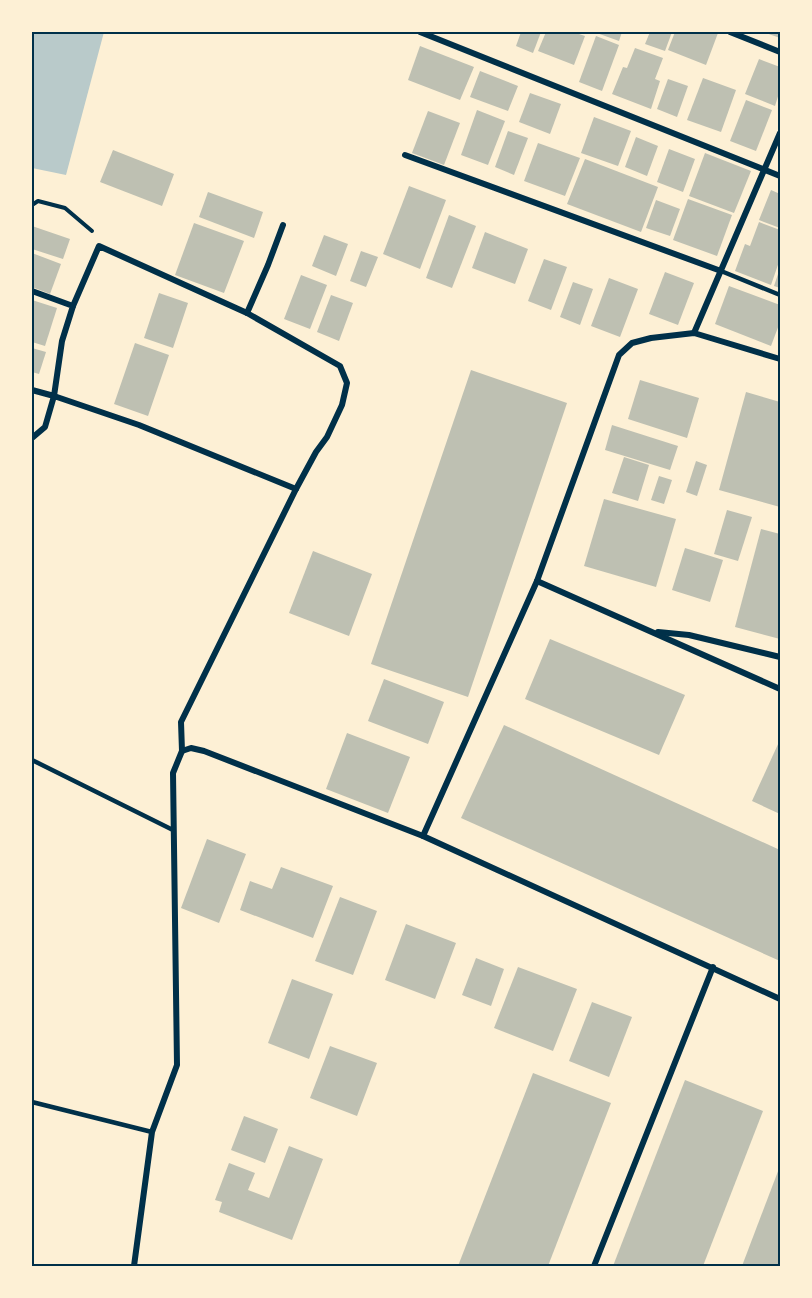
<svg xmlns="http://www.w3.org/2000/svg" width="812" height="1298" viewBox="0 0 812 1298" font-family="'Titillium Web',sans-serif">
<rect width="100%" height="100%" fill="#fdf0d5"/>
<!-- green -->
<polygon fill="#b9caca" points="32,32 104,32 66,175 32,168"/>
<!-- building -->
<g fill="#bec0b2">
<polygon points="521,32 541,32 533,53 516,46"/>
<polygon points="546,32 573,32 585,36 574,65 538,51"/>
<polygon points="594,32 622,32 619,41"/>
<polygon points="650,32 672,32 665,51 645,44"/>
<polygon points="675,32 713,32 718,33 706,65 668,50"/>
<polygon points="763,32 780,32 780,38"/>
<polygon points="596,36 619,45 602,91 579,82"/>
<polygon points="420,46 474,67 460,100 408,80"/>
<polygon points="635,48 663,58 655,79 660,81 651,109 612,94 623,67 627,68"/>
<polygon points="759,59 780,67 780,90 775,106 745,94"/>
<polygon points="480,71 518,86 508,111 470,97"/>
<polygon points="703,78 736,90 721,132 687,120"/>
<polygon points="668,79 688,86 677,117 657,109"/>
<polygon points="530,93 561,104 550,134 519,122"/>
<polygon points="746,100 772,110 756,151 730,141"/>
<polygon points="477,110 505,121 488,165 461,155"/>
<polygon points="428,111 460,123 444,165 412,153"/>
<polygon points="594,117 631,131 618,166 581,153"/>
<polygon points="508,131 528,138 514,175 495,167"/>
<polygon points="636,137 658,146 647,176 625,167"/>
<polygon points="538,143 580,158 565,196 524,181"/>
<polygon points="669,149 695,159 683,192 657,182"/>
<polygon points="113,150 174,174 162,206 100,182"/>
<polygon points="705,153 751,171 734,213 689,196"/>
<polygon points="585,159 658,187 641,232 567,204"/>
<polygon points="409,186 446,200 420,269 383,254"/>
<polygon points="771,190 780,194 780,228 759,220"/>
<polygon points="208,192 263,212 254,238 199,217"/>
<polygon points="688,199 732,215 717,256 673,240"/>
<polygon points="656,200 680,209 670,236 646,228"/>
<polygon points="449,215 476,226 452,288 426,278"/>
<polygon points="759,222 780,230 780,252 779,257 780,259 771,285 735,271 745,244 750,246"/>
<polygon points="194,223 244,241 224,293 175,275"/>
<polygon points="32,226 70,239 63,259 32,249"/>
<polygon points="485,232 528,249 515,284 472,268"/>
<polygon points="324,235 348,244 336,276 312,266"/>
<polygon points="361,251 378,257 366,287 350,281"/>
<polygon points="32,253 61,264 50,294 32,287"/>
<polygon points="544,259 567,267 551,310 528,301"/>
<polygon points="780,268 780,288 774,286"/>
<polygon points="665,272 694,283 678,325 649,314"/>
<polygon points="301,275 327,285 310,329 284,319"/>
<polygon points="609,278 638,289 620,337 591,326"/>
<polygon points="573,282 593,289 580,325 560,317"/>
<polygon points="729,286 780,305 780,322 771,346 715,324"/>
<polygon points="159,293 188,303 173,348 144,338"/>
<polygon points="331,295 353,303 339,341 317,332"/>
<polygon points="32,300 57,308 45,346 32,342"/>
<polygon points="135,343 169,355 148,416 114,404"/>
<polygon points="32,348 46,352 39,374 32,372"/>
<polygon points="471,370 567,403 468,697 371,664"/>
<polygon points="640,380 699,398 687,438 628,419"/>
<polygon points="746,392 780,402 780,507 719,490"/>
<polygon points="612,425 678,446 670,470 605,450"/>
<polygon points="624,457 649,465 638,501 612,493"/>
<polygon points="696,461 707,465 697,496 686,492"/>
<polygon points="659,476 672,480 664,504 651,500"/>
<polygon points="604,499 676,519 656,587 584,566"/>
<polygon points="727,510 752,517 738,561 714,554"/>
<polygon points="761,529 780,534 780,639 735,627"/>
<polygon points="685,548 723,560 710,602 672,590"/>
<polygon points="313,551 372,574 349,636 289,613"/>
<polygon points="550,639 685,695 659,755 525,699"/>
<polygon points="384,679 444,702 428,744 368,721"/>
<polygon points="504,725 780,850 780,961 461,818"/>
<polygon points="347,733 410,757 388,813 326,789"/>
<polygon points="779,742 780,742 780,814 752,801"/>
<polygon points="207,839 246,854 219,923 181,908"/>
<polygon points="281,867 333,886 313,938 240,910 250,881 272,889"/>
<polygon points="340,897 377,911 353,975 315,961"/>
<polygon points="406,924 456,943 435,999 385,980"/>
<polygon points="476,958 504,969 491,1006 462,995"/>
<polygon points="518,967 577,989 553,1051 494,1028"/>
<polygon points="292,979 333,994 309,1059 268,1043"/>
<polygon points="592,1002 632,1017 609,1077 569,1061"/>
<polygon points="330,1046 377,1063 357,1116 310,1098"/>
<polygon points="533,1073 611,1103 548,1266 458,1266"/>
<polygon points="685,1080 763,1111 703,1266 613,1266"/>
<polygon points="244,1116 278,1129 265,1163 231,1150"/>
<polygon points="289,1146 323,1159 292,1240 219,1212 222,1202 215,1200 229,1163 255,1173 248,1190 269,1198"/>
<polygon points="780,1166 780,1266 742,1266 756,1229"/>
</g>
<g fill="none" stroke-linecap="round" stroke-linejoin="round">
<!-- path -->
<polyline stroke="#003049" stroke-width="4" points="32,205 38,201 65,208 92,231"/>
<!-- service -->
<g stroke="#003049" stroke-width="4.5">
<polyline points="721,271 780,295"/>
<polyline points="32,760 173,830"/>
<polyline points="32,1102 152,1132"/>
</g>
<!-- minor -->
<g stroke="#003049" stroke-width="6">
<polyline points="420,32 780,176"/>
<polyline points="730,32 780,52"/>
<polyline points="405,155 721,271"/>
<polyline points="32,291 73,306 62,341 54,396 32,390"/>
<polyline points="73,306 99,246 247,313 340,366 347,383 342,405 327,437 316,452 296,489"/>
<polyline points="247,313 268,265 283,225"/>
<polyline points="694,333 780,133"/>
<polyline points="32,438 45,427 54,396 139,425 296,489 181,722 182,751 173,773 177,1065 152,1132 134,1266"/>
<polyline points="537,581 780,689"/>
<polyline points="658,632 689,635 780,657"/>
<polyline points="182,751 191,748 204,751 423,836 780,999"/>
<polyline points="423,836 537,581 619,355 632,343 651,338 694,333 780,359"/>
<polyline points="594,1266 713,967"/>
</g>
</g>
<!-- border -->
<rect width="812" height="1298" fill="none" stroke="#fdf0d5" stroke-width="66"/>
<rect x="33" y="33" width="746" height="1232" fill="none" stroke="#003049" stroke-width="2"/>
</svg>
